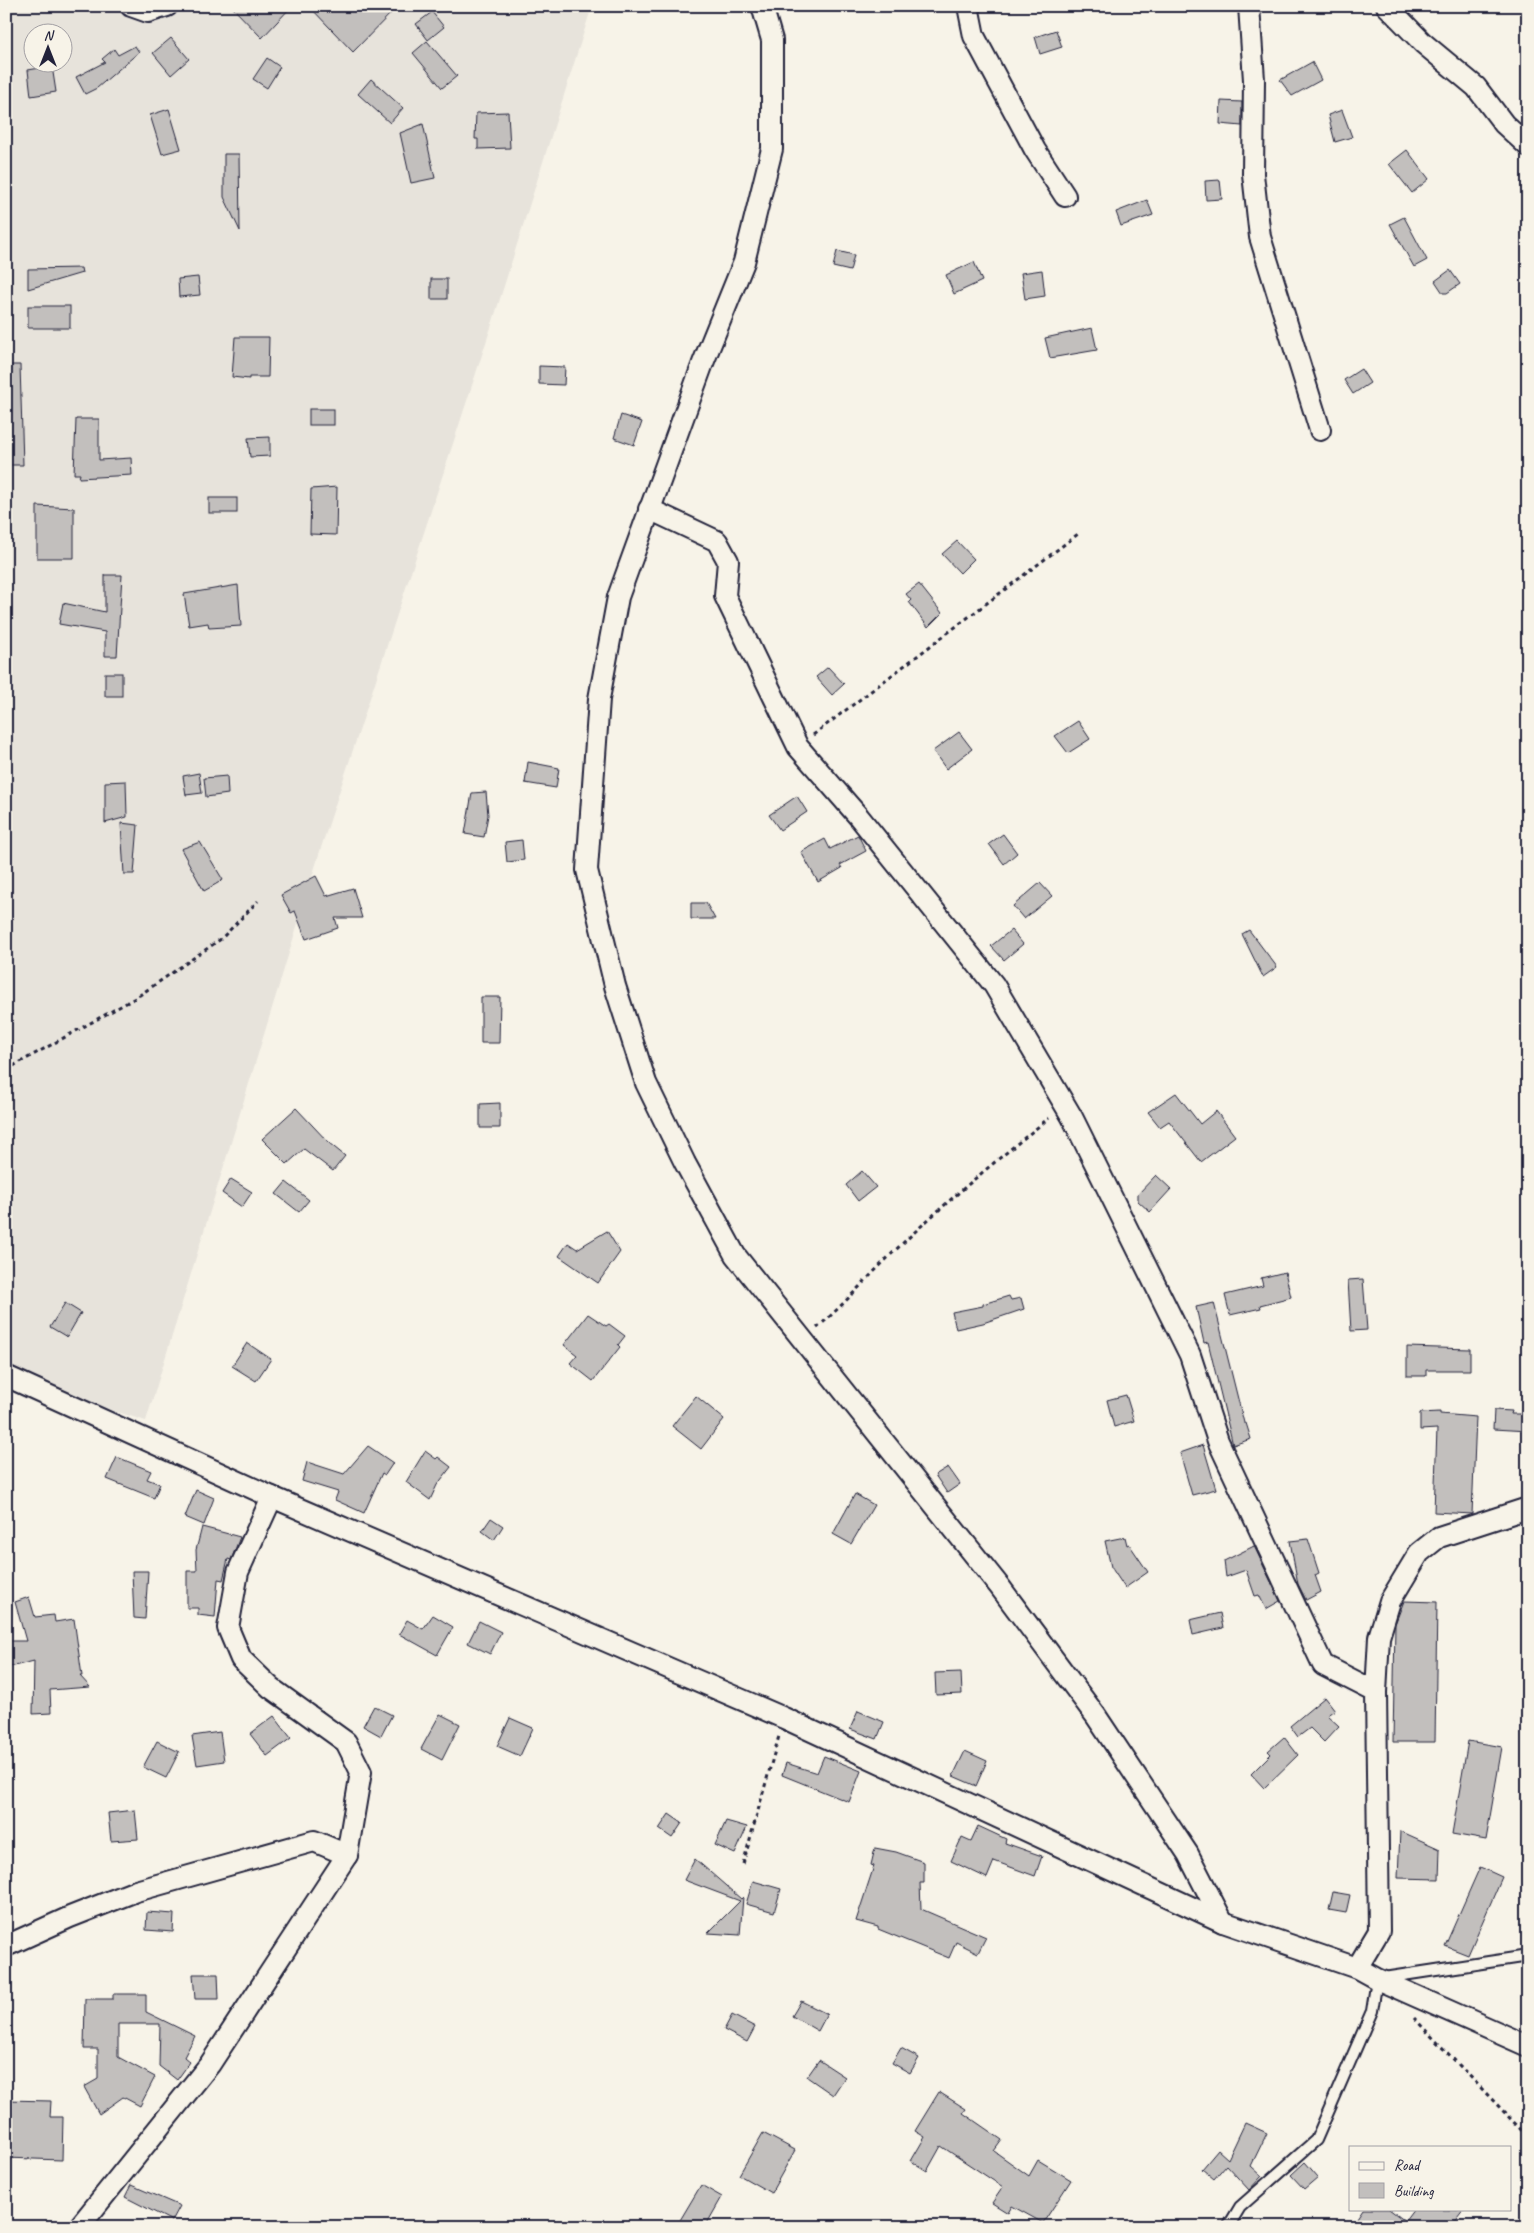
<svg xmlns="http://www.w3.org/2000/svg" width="1534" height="2233" viewBox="0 0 1534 2233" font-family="Caveat,sans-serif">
<rect width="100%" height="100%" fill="#f7f3e8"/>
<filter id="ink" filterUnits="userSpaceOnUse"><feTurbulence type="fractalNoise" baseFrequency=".02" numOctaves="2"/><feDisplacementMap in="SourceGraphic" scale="10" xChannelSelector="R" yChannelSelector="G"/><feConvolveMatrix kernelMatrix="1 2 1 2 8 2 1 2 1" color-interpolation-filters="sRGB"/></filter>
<g filter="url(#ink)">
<!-- built -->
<path fill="#e7e3db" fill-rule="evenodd" d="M 6,6 L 592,6 L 493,321 L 320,851 L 146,1421 L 6,1377 ZM 32,32 L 62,32 L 62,62 L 32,62 Z"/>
<!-- building -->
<g fill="#c2bfbd" stroke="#22223b">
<polygon points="231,6 292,6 262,38"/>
<polygon points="309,6 398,6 353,52"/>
<polygon points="432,12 444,27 428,40 416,24"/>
<polygon points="1056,30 1062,47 1040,54 1035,37"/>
<polygon points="171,38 189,59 171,75 153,53"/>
<polygon points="427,41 457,76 442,88 413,53"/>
<polygon points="135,46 139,52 97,88 85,94 76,77 105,62 102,59 114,49 118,55"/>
<polygon points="267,58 280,67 267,88 253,79"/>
<polygon points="1312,62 1321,80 1292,96 1280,80"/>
<polygon points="52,66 56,92 31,96 28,70"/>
<polygon points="371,79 403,108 390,123 358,94"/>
<polygon points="1221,101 1242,102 1242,126 1220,124"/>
<polygon points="169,109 181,149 162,154 150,115"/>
<polygon points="1342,110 1352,137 1335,142 1328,115"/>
<polygon points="508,112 510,148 478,149 478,139 475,139 476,113"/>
<polygon points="423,124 435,178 411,183 400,133"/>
<polygon points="1407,150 1429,179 1412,193 1389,164"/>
<polygon points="224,154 239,154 240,231 224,197"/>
<polygon points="1220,180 1222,199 1206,200 1205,181"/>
<polygon points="1147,200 1153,215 1121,226 1116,212"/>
<polygon points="1404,217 1427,260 1414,267 1390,224"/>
<polygon points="837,251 854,255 850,271 833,267"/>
<polygon points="974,262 982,281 954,294 946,275"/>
<polygon points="81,268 82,273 28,289 28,269"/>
<polygon points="1042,270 1045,296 1025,299 1021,273"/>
<polygon points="1450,270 1460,284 1447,293 1443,293 1435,281"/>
<polygon points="198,277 200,295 179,297 178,279"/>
<rect x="431" y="279" width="16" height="20"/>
<rect x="28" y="306" width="42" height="22"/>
<polygon points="1092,328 1097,350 1050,358 1045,338"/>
<polygon points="235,337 269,337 268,377 249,377 249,379 232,377"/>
<polygon points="6,365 20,365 23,465 6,465"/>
<polygon points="539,366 565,367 564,385 539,384"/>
<polygon points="1361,369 1370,383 1353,394 1344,380"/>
<rect x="309" y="409" width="25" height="16"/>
<polygon points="621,415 642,422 634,445 614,438"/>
<polygon points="76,419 99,419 99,460 131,458 132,475 79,478 80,474 74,474"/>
<polygon points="270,437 270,456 250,457 248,438"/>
<polygon points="337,487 336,535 310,534 311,489"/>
<rect x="209" y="498" width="28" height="15"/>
<polygon points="37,506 74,508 74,558 37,558"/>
<polygon points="957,541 974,559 960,573 942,554"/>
<polygon points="105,575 122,575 117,656 105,656 105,632 59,624 63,603 105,612"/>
<polygon points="919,584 942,613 928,627 909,602 911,600 906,594"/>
<polygon points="238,585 241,626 209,628 208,623 189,626 184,594"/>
<polygon points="828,667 844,684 832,695 816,677"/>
<rect x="105" y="673" width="17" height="23"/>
<polygon points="1078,721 1090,739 1068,753 1055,736"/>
<polygon points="959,732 972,749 946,769 933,751"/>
<polygon points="528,762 559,768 556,788 525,783"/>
<polygon points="199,773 202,793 186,795 183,776"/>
<polygon points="227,776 228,794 206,797 204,778"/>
<polygon points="126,781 127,817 105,823 105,782"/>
<polygon points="486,792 488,815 484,837 465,834 472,793"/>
<polygon points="797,796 807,812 780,830 769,815"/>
<polygon points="121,823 138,825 134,874 124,874"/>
<polygon points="1003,834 1017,853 1004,864 989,844"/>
<polygon points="858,835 866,851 840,865 842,868 818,882 801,852 825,839 830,849"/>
<polygon points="522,840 524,860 507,862 505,842"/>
<polygon points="200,842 223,880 204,891 181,849"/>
<polygon points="316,876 326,896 353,888 362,918 335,918 338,928 306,939 295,911 291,913 281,895"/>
<polygon points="1040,883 1052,896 1024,919 1013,906"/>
<polygon points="691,903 706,903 715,919 691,919"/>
<polygon points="1011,930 1023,944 1004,960 991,946"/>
<polygon points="1249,930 1277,967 1263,977 1242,934"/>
<polygon points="481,997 500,997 499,1043 481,1043"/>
<polygon points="1176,1093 1200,1124 1216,1111 1235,1136 1201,1162 1169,1121 1160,1127 1148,1112"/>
<polygon points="500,1103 500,1128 480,1128 480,1104"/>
<polygon points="296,1108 329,1143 345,1156 333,1171 304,1149 287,1164 262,1139"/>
<polygon points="862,1171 876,1187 858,1201 846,1185"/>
<polygon points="1156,1175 1171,1189 1150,1212 1138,1201 1138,1194"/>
<polygon points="231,1179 252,1192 242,1207 222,1193"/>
<polygon points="286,1182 309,1200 299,1212 276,1194"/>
<polygon points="607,1231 620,1252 598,1283 559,1256 568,1243 577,1249"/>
<polygon points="1285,1272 1291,1297 1260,1305 1261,1308 1230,1315 1225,1295 1263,1286 1261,1278"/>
<polygon points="1363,1279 1367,1330 1351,1331 1348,1280"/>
<polygon points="1009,1296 1011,1300 1021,1298 1024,1309 983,1323 956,1329 952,1312 983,1306 983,1304"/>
<polygon points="65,1303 81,1313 67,1337 50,1327"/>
<polygon points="1214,1303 1244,1423 1246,1423 1251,1439 1233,1445 1208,1342 1204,1343 1196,1307"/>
<polygon points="588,1314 606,1326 609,1324 625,1336 618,1345 620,1347 593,1381 570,1363 577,1355 564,1345"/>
<polygon points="247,1343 271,1359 256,1381 232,1366"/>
<polygon points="1407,1347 1470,1349 1470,1370 1426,1370 1426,1376 1407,1376"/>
<polygon points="1126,1395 1134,1421 1114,1427 1107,1400"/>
<polygon points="696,1396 724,1419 701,1449 672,1426"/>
<polygon points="1494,1410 1512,1411 1511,1414 1528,1414 1528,1431 1493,1429"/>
<polygon points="1440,1412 1440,1414 1476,1417 1472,1514 1434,1512 1437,1429 1420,1430 1420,1413"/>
<polygon points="1203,1445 1216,1489 1192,1495 1180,1453"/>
<polygon points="368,1446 393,1463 385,1475 382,1473 364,1513 335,1500 338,1492 302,1481 307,1462 344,1474"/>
<polygon points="425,1451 436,1459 438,1457 451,1467 437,1485 430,1500 406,1482"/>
<polygon points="117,1457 151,1471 147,1479 160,1484 154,1498 107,1479"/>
<polygon points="948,1467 960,1484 947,1493 935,1475"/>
<polygon points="196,1490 214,1498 204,1525 185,1517"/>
<polygon points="855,1494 874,1505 851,1544 833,1534"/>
<polygon points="491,1518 503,1526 494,1540 482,1531"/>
<polygon points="202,1527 240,1537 231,1560 228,1559 223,1580 218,1579 215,1617 198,1615 198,1608 187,1608 187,1571 197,1571 196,1550"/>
<polygon points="1125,1537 1127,1545 1129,1544 1148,1572 1125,1588 1111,1567 1105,1541"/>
<polygon points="1308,1539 1319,1573 1315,1575 1321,1592 1306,1600 1298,1584 1290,1541"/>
<polygon points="1254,1546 1280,1601 1266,1609 1259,1595 1255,1596 1246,1570 1226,1577 1224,1561"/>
<polygon points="132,1571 148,1571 145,1619 134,1618"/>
<polygon points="29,1597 35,1617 54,1615 55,1622 74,1619 82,1676 80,1676 90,1687 50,1690 51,1713 33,1714 34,1661 6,1668 6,1641 26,1641 15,1602"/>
<polygon points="1404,1601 1437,1602 1435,1742 1393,1742 1395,1624"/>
<polygon points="1220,1613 1223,1628 1193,1635 1190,1620"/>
<polygon points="433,1615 453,1627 437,1655 399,1634 407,1620 423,1629"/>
<polygon points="479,1621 501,1632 490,1654 468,1643"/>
<polygon points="961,1672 962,1694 936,1695 935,1673"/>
<polygon points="1325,1697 1335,1710 1327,1715 1339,1726 1324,1742 1310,1728 1298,1737 1290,1726"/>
<polygon points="374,1706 392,1715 381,1736 363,1726"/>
<polygon points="858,1711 884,1722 877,1739 850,1729"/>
<polygon points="440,1714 460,1724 442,1760 421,1749"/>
<polygon points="274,1716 291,1738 267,1756 250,1734"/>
<polygon points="510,1718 533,1728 520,1756 497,1746"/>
<polygon points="220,1732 224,1761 197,1765 192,1736"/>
<polygon points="1284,1737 1298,1755 1264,1788 1251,1774 1271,1754 1268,1751"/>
<polygon points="157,1741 179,1752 166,1778 143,1767"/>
<polygon points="1468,1741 1502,1747 1486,1840 1452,1834"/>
<polygon points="965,1751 987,1761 976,1786 953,1776"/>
<polygon points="824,1756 861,1771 849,1802 782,1775 786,1763 817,1773"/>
<polygon points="135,1810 138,1839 111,1841 108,1813"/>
<polygon points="669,1814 682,1823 672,1838 659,1829"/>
<polygon points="726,1821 747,1827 735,1854 715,1845"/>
<polygon points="978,1826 1006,1839 1005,1843 1042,1856 1035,1876 994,1861 987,1878 951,1861 962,1837 971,1841"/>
<polygon points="1400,1831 1440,1849 1439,1879 1398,1878"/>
<polygon points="875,1848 896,1852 924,1862 924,1883 920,1883 921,1909 986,1937 978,1953 956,1942 949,1958 878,1929 878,1927 856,1921 874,1866 871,1865"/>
<polygon points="695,1859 741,1899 743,1897 740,1935 708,1933 740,1901 684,1880"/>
<polygon points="1480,1867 1502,1877 1468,1955 1445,1946"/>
<polygon points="753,1881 781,1889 774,1912 746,1904"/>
<polygon points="1333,1892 1350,1895 1346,1913 1329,1910"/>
<polygon points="147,1912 174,1914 173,1932 146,1930"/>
<polygon points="193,1974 218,1974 219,1999 195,1999"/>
<polygon points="113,1994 146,1994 146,2012 195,2036 184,2057 190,2062 177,2080 159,2066 160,2024 118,2024 118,2057 155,2077 140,2106 123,2097 99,2114 84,2087 98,2079 98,2049 84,2049 85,1999 113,1999"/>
<polygon points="801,2001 827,2014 818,2031 792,2016"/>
<polygon points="732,2015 755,2027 747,2042 724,2030"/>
<polygon points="901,2048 919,2058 910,2073 892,2063"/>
<polygon points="819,2060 845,2077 833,2095 807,2077"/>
<polygon points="939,2092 966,2109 963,2113 1002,2140 994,2151 1029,2176 1038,2160 1071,2180 1043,2223 1012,2206 1008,2213 992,2203 1003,2187 941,2146 927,2171 911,2161 925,2137 915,2131"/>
<polygon points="6,2100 51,2101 50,2117 63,2117 62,2160 6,2158"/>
<polygon points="1245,2123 1267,2133 1251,2166 1262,2176 1249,2190 1226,2165 1214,2179 1202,2169 1218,2150 1228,2159"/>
<polygon points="763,2133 795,2150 771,2193 739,2175"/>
<polygon points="1305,2162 1318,2177 1304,2189 1291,2175"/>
<polygon points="131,2185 180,2206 172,2221 125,2197"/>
<polygon points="701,2185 722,2197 705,2227 676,2227"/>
<polygon points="1363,2209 1389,2209 1405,2221 1414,2209 1465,2209 1451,2227 1351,2227"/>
</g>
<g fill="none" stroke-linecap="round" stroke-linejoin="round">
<defs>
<polyline id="lane" points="1228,2227 1240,2207 1316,2140 1372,2011 1377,1979 1528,1956"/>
<g id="street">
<polyline points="131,6 148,12 167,6"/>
<polyline points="762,6 772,40 772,149 744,262 703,363 618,597 599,699 587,870 615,986 646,1083 685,1163 735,1255 1000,1587 1096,1716 1188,1854 1223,1922"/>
<polyline points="968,6 974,36 1035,150 1065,196"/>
<polyline points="1249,6 1254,80 1253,174 1260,237 1320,430"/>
<polyline points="1387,6 1423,43 1476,87 1504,124 1528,146"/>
<polyline points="649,509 717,541 728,561 725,596 798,747 859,817 994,985 1072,1117 1190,1355 1218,1441 1323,1665 1376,1692 1379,1931 1357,1968"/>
<polyline points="6,1376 272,1497 784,1718 1223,1922 1357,1968 1377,1979 1528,2046"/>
<polyline points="1376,1692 1379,1637 1390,1601 1419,1553 1439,1537 1528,1508"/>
<polyline points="6,1946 70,1917 136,1891 314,1841 347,1855"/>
<polyline points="79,2227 210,2064 347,1855 361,1772 346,1742 271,1688 241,1659 228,1628 238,1572 272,1497"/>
</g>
</defs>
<!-- lane casing -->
<use href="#lane" stroke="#22223b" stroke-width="14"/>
<!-- street casing -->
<use href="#street" stroke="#22223b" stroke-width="24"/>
<!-- path -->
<g stroke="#22223b" stroke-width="3" stroke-dasharray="4 4" stroke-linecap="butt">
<polyline points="813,735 1078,534"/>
<polyline points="6,1070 137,997 221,939 258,901"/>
<path d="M 817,1328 C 847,1302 872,1272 901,1245 C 948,1200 998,1159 1049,1118"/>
<polyline points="743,1864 779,1736"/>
<polyline points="1414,2018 1528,2137"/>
</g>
<!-- lane -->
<use href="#lane" stroke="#f7f3e8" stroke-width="10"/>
<!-- street -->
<use href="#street" stroke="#f7f3e8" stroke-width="20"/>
</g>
</g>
<!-- margin -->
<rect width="1534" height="2233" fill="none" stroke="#f7f3e8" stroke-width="25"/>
<rect x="12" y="12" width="1509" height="2208" fill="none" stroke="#22223b" stroke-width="2" filter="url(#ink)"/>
<!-- legend -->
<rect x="1349" y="2146" width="162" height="65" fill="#f7f3e8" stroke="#a29fa3"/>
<rect x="1359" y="2162" width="25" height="8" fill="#f7f3e8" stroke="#a29fa3"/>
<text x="1394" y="2170" font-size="15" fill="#22223b">Road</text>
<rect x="1359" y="2183" width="25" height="15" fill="#c2bfbd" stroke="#a29fa3"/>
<text x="1394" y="2196" font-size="15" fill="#22223b">Building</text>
<!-- north arrow -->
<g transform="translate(48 48)"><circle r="24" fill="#f7f3e8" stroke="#a29fa3"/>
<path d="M0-4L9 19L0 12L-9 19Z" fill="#22223b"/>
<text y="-8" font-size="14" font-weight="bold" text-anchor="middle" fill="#22223b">N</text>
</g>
</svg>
